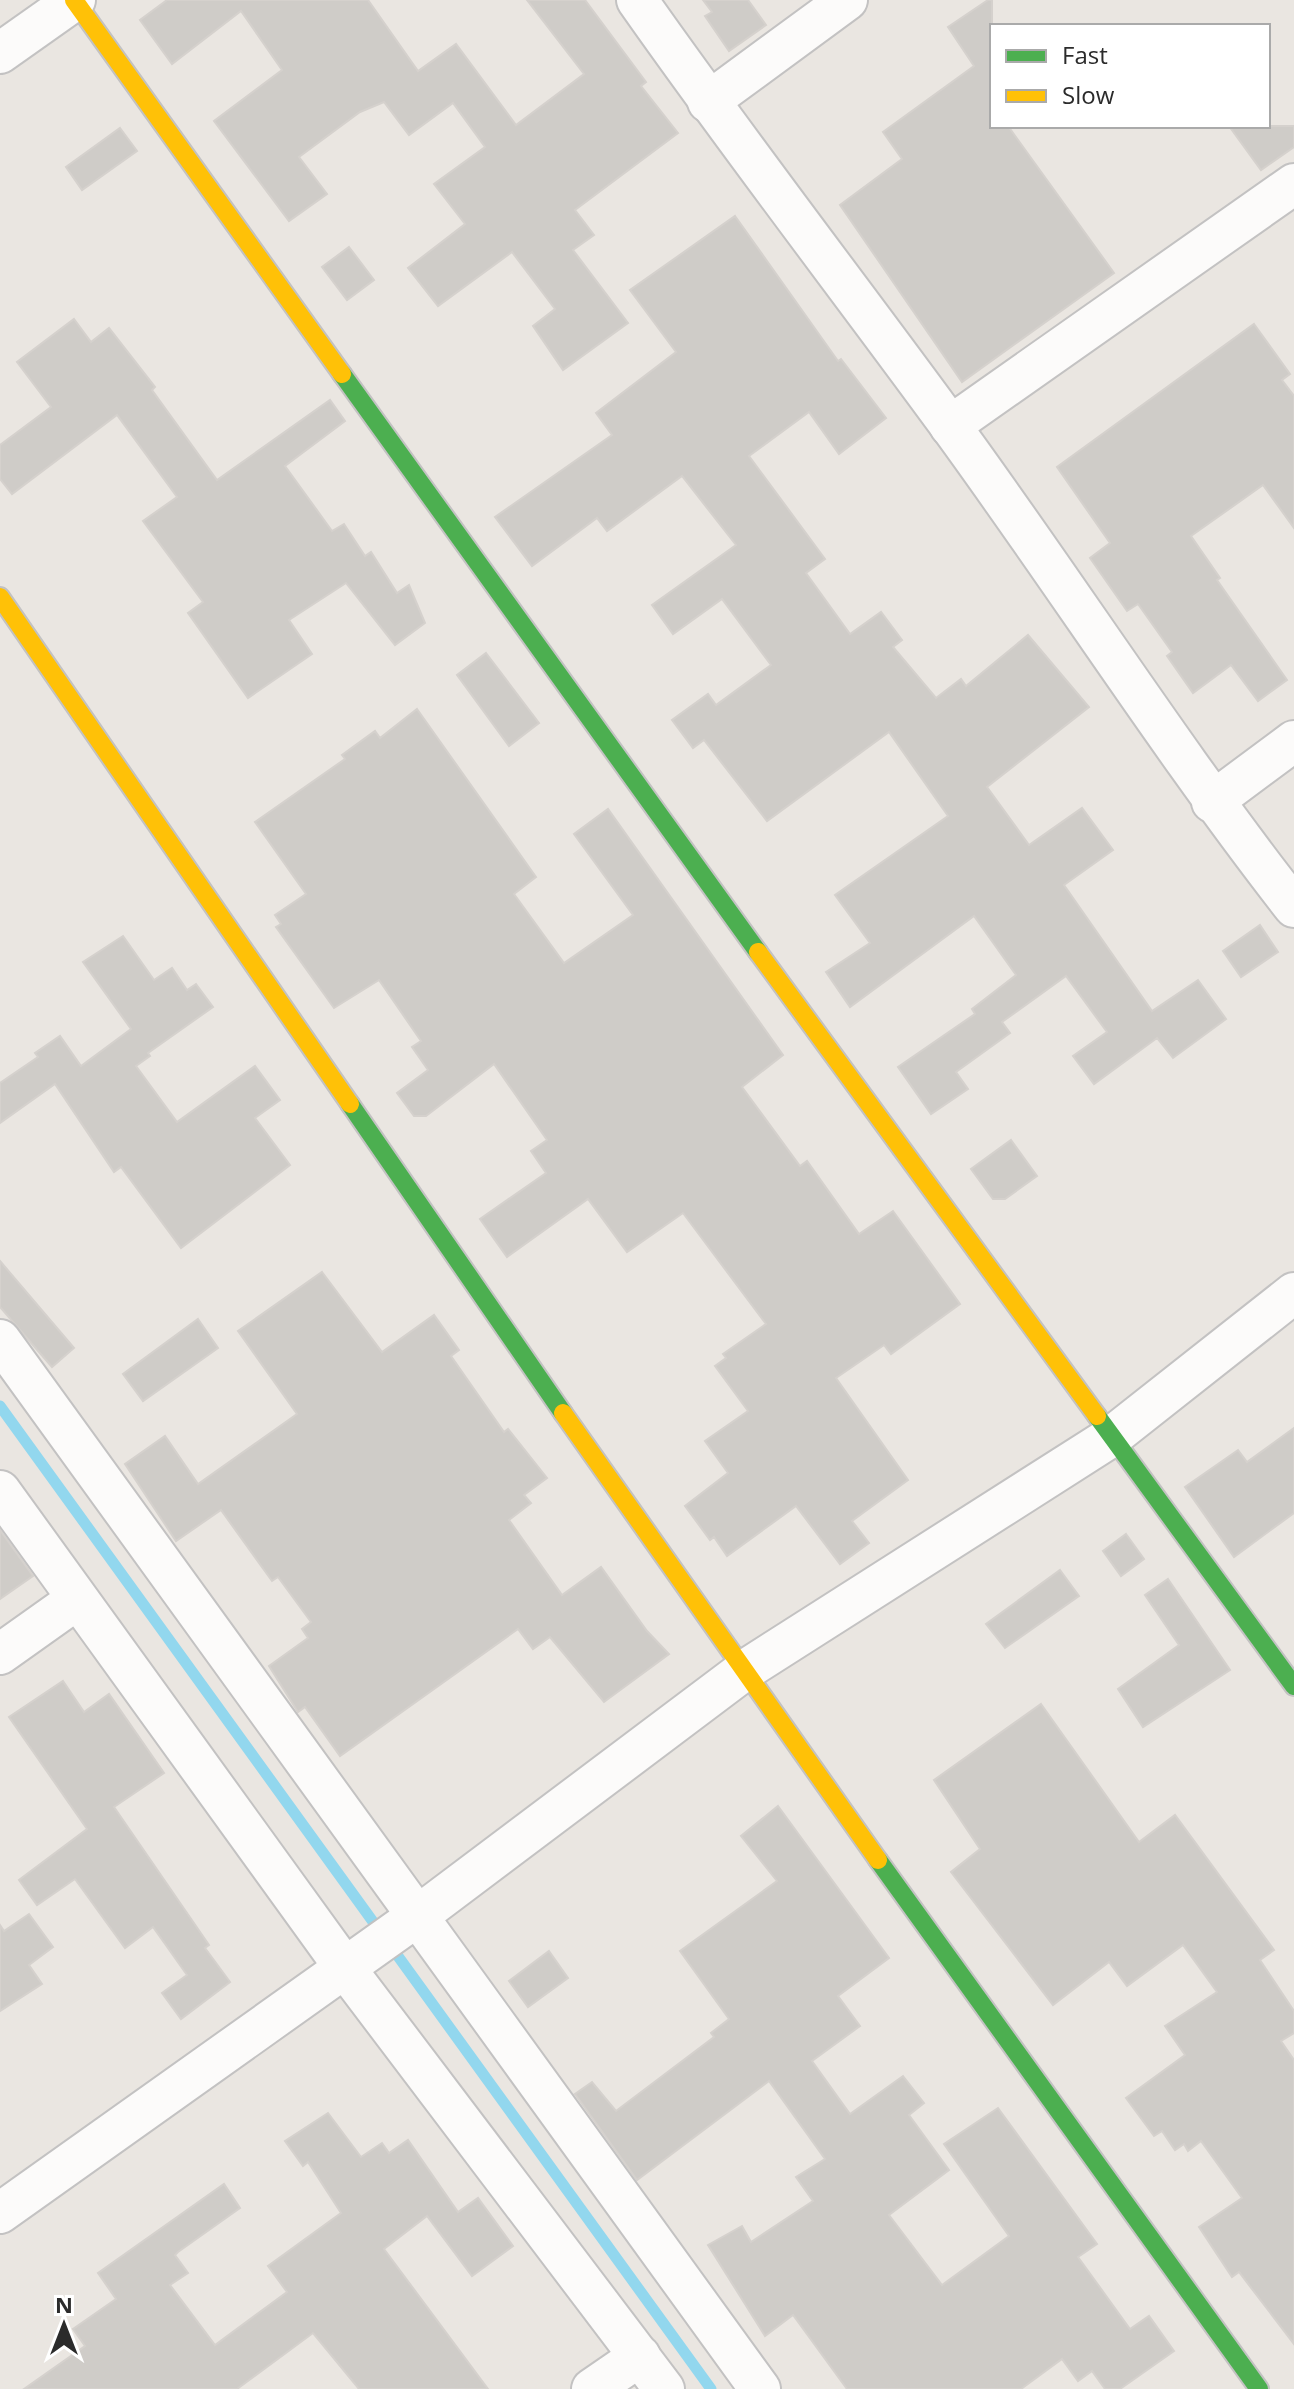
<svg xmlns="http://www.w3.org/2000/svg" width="1294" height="2389" viewBox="0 0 1294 2389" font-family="'Open Sans',sans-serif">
<rect width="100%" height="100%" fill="#eae6e1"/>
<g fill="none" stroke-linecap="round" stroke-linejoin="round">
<!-- stream -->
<polyline stroke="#92d7ee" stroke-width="11" points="0,1406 711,2389"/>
</g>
<!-- building -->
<g fill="#cfccc8" stroke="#d5d1cd" stroke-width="2">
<polygon points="167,0 368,0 418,71 456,44 516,125 584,74 527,0 585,0 646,82 641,86 678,133 575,210 594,235 573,250 628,323 563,370 533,326 555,309 512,252 438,306 408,268 465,224 434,184 485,147 453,103 409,135 384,102 360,112 299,157 327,194 289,221 214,121 282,70 241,11 172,64 140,20"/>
<polygon points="703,0 748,0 766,25 729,51 705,16 712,12"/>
<polygon points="988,0 992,0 992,126 1008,126 1114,273 962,382 840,205 902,159 883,132 974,66 948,27"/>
<polygon points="1229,126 1294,126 1294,147 1261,170"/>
<polygon points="120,128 137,151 82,190 66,167"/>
<polygon points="735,216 838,361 841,359 886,418 839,454 809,412 749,456 825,559 806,573 850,634 881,612 902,640 893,647 936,698 961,679 966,686 1028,635 1089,707 987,787 1029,845 1082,808 1113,850 1064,885 1152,1011 1198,980 1226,1019 1173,1058 1157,1038 1094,1084 1073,1056 1107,1032 1066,976 1002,1022 1010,1033 956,1072 968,1089 931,1114 898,1067 975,1014 972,1009 1016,975 974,916 850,1007 826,972 870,943 835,895 948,816 889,732 767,821 704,740 693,748 672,720 708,694 716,705 771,665 722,599 673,634 652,605 736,545 682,476 607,531 597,518 532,566 495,517 612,435 596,413 676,352 630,290"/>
<polygon points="349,247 374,280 347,300 322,267"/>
<polygon points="74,319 91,342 109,328 155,387 152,390 217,480 330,400 345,421 285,466 332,531 344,524 365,556 371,552 397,593 409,585 425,623 395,645 346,583 289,620 312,654 248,698 188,613 203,602 143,521 177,497 117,415 12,494 0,479 0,445 51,407 17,362"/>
<polygon points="1254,324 1290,374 1282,380 1294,396 1294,528 1263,485 1191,536 1220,578 1217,580 1287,680 1258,701 1231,665 1193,693 1167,656 1172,652 1138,604 1127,611 1090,558 1110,543 1057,467"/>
<polygon points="486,653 539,723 509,746 457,675"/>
<polygon points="417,709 536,877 514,894 564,963 633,915 574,834 608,809 783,1055 742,1087 800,1166 807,1161 859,1234 893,1211 960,1304 891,1354 884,1345 836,1378 908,1480 852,1521 869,1543 840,1564 796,1506 727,1556 714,1537 710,1540 685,1506 728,1473 705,1441 748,1411 715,1366 726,1358 723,1354 766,1324 683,1213 627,1252 588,1199 507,1257 480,1219 546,1173 531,1151 547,1140 494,1064 426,1116 414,1116 397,1093 428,1070 412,1047 421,1041 379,980 334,1008 276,927 281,924 275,915 306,894 255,822 345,759 342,755 375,731 380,738"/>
<polygon points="1260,925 1278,952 1241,977 1223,951"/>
<polygon points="123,936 154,980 172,968 187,990 196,984 213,1007 148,1053 150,1056 136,1066 177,1122 255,1066 280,1100 255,1118 290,1165 181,1248 121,1167 114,1172 55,1084 0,1123 0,1083 38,1057 35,1053 60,1036 81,1066 131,1029 83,962"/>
<polygon points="1011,1140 1037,1176 1005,1199 993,1199 971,1169"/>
<polygon points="0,1261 74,1348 52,1367 0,1307"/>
<polygon points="322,1272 382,1352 434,1315 459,1350 451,1356 504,1432 508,1429 547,1478 524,1495 531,1503 509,1520 562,1595 601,1567 647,1631 669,1654 604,1702 550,1637 533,1649 518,1629 340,1756 305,1707 298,1712 269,1666 308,1638 302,1629 311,1622 278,1577 272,1581 221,1510 176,1541 125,1464 165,1436 198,1484 297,1414 238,1331"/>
<polygon points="198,1319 218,1348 143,1401 123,1374"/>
<polygon points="1294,1428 1294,1513 1234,1557 1185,1487 1238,1450 1247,1462"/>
<polygon points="0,1530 33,1576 0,1599"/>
<polygon points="1126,1534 1144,1559 1121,1576 1103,1551"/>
<polygon points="1060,1570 1079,1596 1005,1648 986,1624"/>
<polygon points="1168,1579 1230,1670 1143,1727 1118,1689 1179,1645 1145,1595"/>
<polygon points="63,1681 84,1712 109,1694 164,1773 114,1807 209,1945 205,1948 230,1982 181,2019 162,1993 187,1975 153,1927 125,1948 75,1879 37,1905 19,1880 87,1829 9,1717"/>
<polygon points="1041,1704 1139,1842 1175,1815 1274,1950 1260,1960 1294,2011 1294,2033 1281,2041 1294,2060 1294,2344 1239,2272 1232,2277 1199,2227 1242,2198 1201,2141 1188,2151 1184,2144 1175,2150 1162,2131 1154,2136 1126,2098 1185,2055 1165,2026 1217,1992 1183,1945 1127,1986 1109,1962 1053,2005 951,1872 980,1849 934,1780"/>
<polygon points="778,1806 889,1958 838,1996 860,2026 812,2061 850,2114 903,2076 924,2103 909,2115 949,2170 889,2215 942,2285 1009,2236 944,2144 998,2108 1097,2244 1078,2257 1130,2329 1149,2316 1174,2351 1120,2389 1105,2389 1092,2371 1078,2381 1062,2359 1021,2389 847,2389 793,2315 765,2336 708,2245 742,2226 751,2242 813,2201 796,2177 825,2159 769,2081 637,2180 575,2094 592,2082 616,2111 714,2037 711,2033 729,2019 680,1951 777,1881 741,1836"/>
<polygon points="29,1914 53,1947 29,1965 42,1984 0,2011 0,1925 4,1931"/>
<polygon points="549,1951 568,1978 528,2007 509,1981"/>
<polygon points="328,2113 361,2157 382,2143 389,2153 408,2140 458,2212 478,2198 513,2246 472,2276 427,2216 384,2249 488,2389 359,2389 313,2333 237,2389 24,2389 85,2346 73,2329 116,2299 98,2273 224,2184 240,2208 178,2252 175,2255 188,2273 170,2285 215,2345 287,2292 268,2266 341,2213 308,2162 303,2166 285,2141"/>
</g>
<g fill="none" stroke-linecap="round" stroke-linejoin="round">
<defs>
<g id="street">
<path d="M 637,0 C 738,144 845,282 949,424 C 1066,584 1172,751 1294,907"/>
<polyline points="0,53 75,0"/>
<polyline points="708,102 847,0"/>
<polyline points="950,426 1294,184"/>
<polyline points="1212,802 1294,741"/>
<polyline points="0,1340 760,2389"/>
<polyline points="0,1491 345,1968 664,2389"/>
<polyline points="0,1654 76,1600"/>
<polyline points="0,2213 419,1915 742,1672 1114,1435 1294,1293"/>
<polyline points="592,2389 640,2356"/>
</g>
<g id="fast">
<polyline points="342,374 758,952"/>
<polyline points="350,1104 563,1413"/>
<polyline points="1097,1416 1294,1686"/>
<polyline points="878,1860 1259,2389"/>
</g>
<g id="slow">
<polyline points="74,0 342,374"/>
<polyline points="0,597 350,1104"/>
<polyline points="758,952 1097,1416"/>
<polyline points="563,1413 878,1860"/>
</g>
</defs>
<!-- street casing -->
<use href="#street" stroke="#c3c2c2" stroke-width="44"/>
<!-- fast casing -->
<use href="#fast" stroke="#c3c2c2" stroke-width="22"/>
<!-- slow casing -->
<use href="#slow" stroke="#c3c2c2" stroke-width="22"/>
<!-- street -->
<use href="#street" stroke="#fcfbfa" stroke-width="40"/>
<!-- fast -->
<use href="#fast" stroke="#4caf50" stroke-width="18"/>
<!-- slow -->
<use href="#slow" stroke="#ffc107" stroke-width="18"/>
</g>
<!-- legend -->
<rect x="990" y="24" width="280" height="104" fill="#ffffff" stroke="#aaaaaa" stroke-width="2"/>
<rect x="1006" y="50" width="40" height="12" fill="#4caf50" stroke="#aaaaaa" stroke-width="2"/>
<text x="1062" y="64" font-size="24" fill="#2b2b2b">Fast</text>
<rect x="1006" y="90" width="40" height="12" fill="#ffc107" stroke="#aaaaaa" stroke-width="2"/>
<text x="1062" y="104" font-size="24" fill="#2b2b2b">Slow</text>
<!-- north arrow -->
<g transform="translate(64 2325)" stroke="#ffffff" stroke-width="6" paint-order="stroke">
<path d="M0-6L14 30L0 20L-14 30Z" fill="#2b2b2b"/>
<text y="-12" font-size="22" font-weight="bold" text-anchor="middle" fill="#2b2b2b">N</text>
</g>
</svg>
